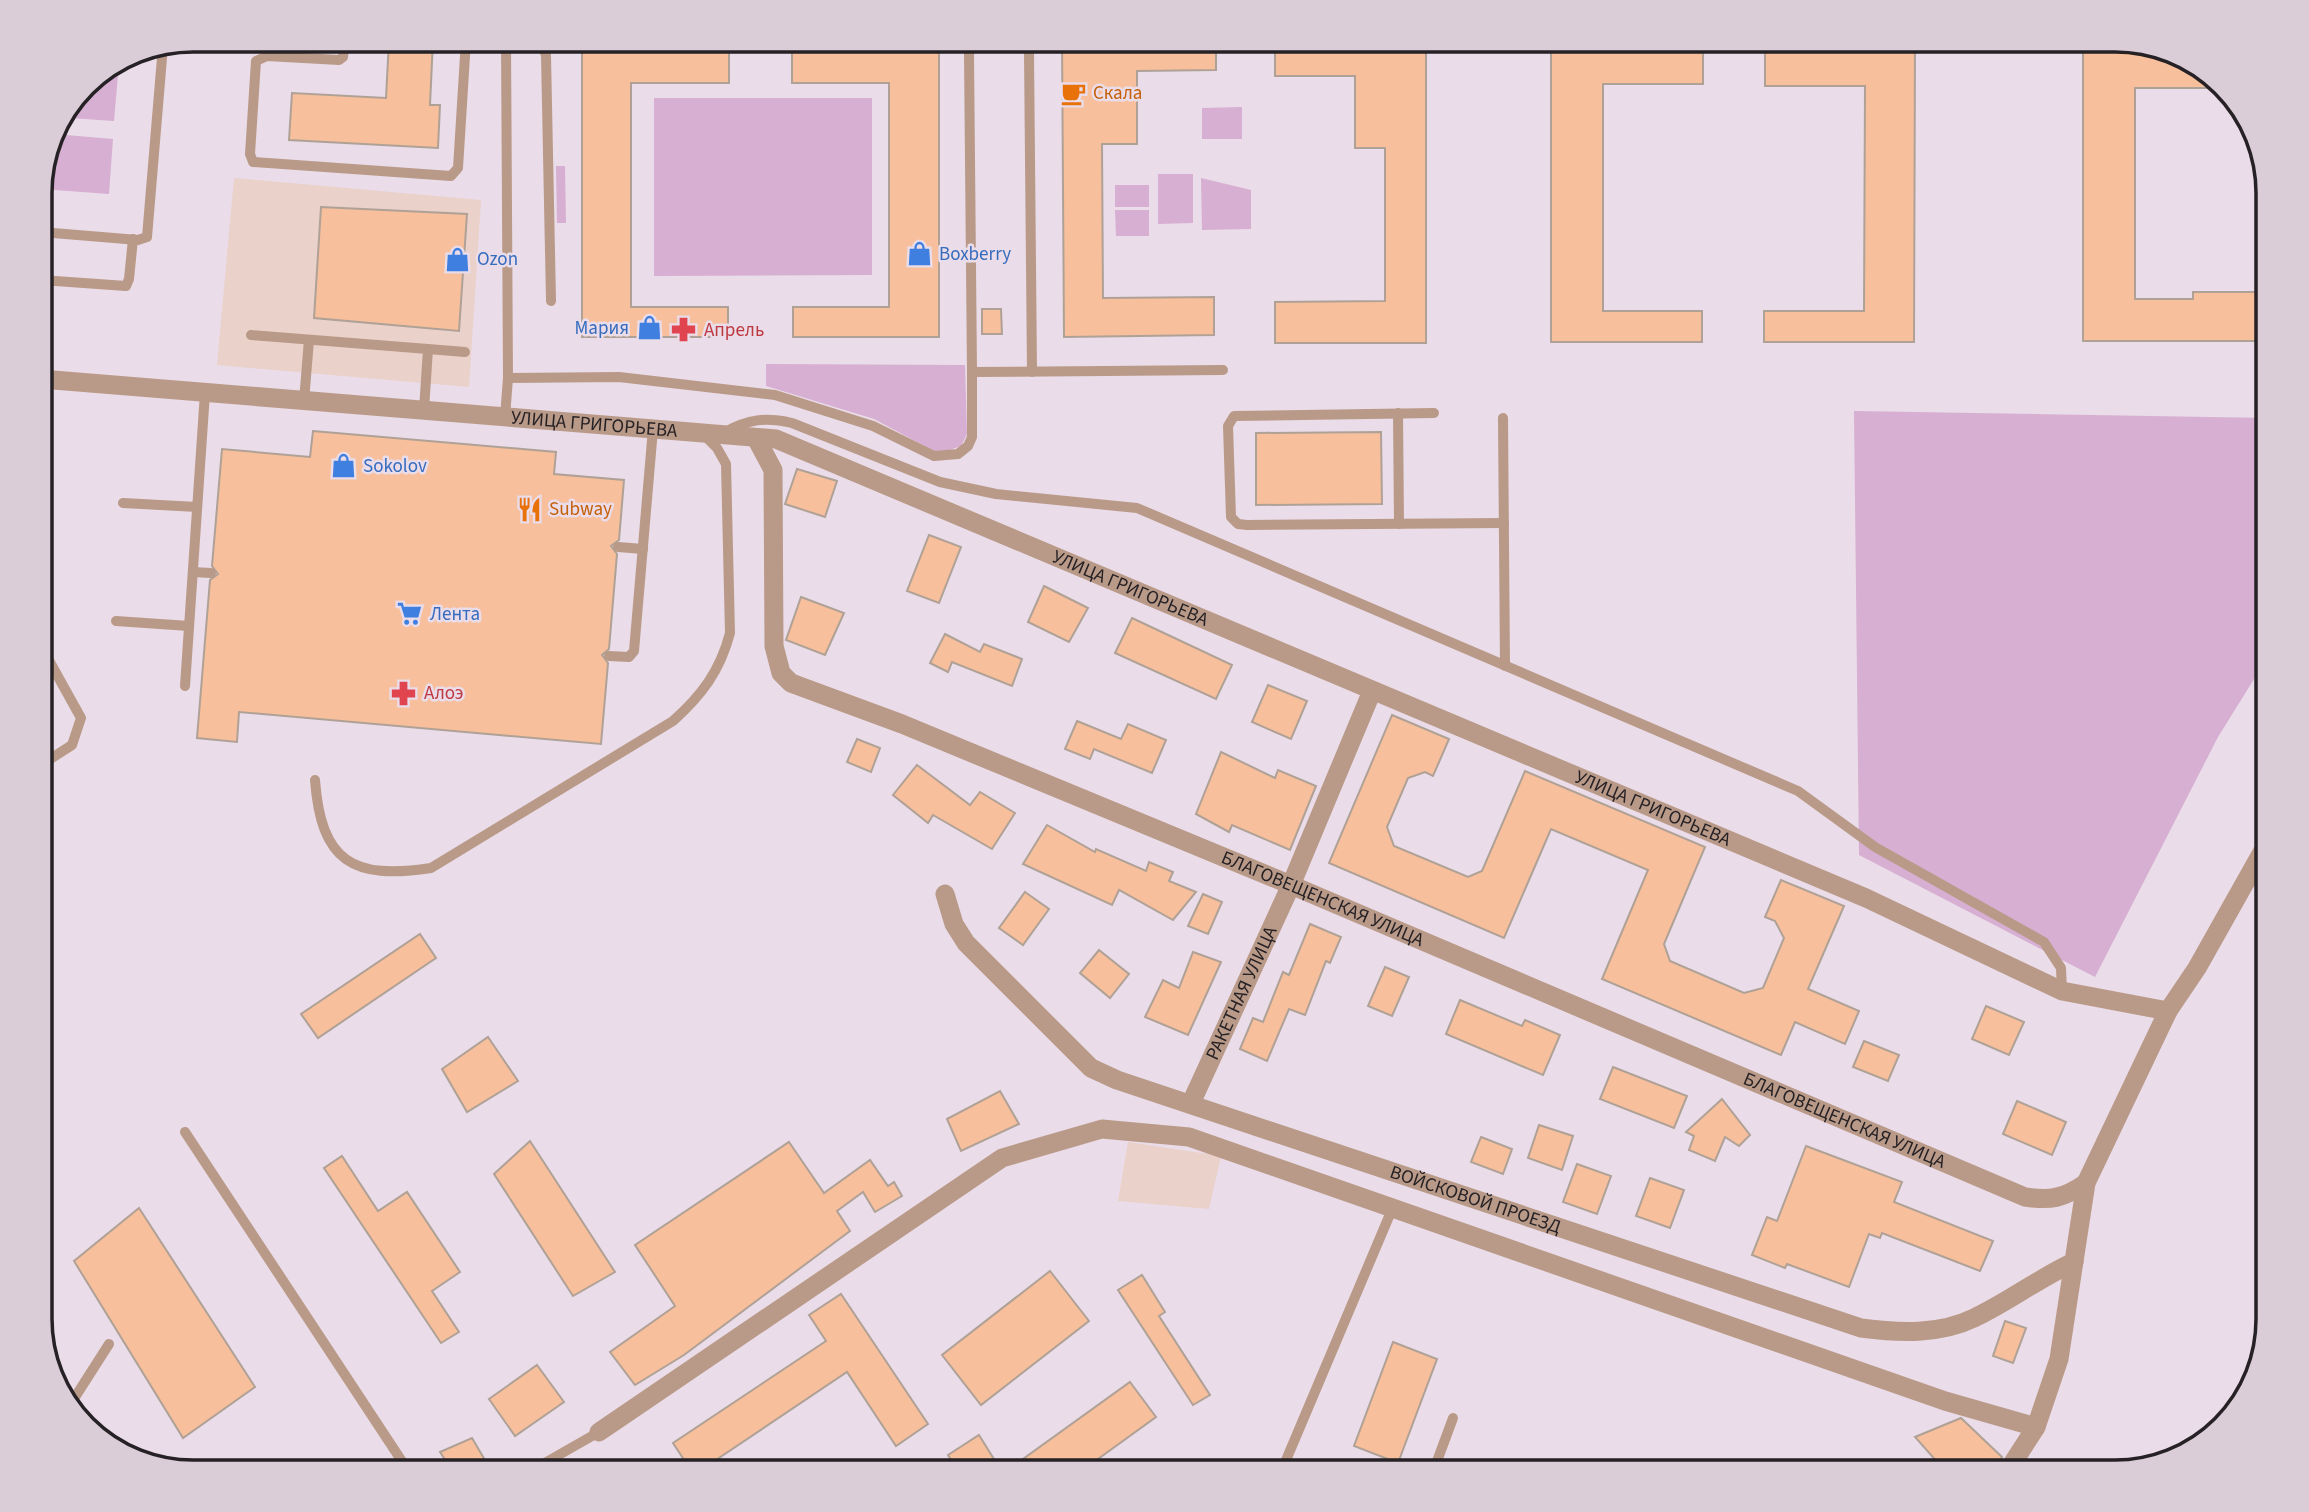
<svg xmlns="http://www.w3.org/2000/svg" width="2309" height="1512" viewBox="0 0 2309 1512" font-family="'Source Sans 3',sans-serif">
<rect width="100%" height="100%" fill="#eadce8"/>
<!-- commercial -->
<g fill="#ead1ca">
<polygon points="234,178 481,200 469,387 217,365"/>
<polygon points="1128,1142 1221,1156 1209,1209 1118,1201"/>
</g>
<!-- green -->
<g fill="#d6afd2">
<polygon points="102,74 118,75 114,121 70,118 65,113 85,85"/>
<polygon points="654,98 872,98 872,275 654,276"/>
<polygon points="1242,107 1242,139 1202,139 1202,108"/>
<polygon points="66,135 113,139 109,194 41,189"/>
<polygon points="556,166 565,166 566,223 557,223"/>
<polygon points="1158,174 1193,174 1193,223 1158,224"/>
<polygon points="1201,178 1251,190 1251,229 1202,230"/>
<rect x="1115" y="185" width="34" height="22"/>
<polygon points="1115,210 1149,210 1149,236 1116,236"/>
<polygon points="766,364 965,365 967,434 961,446 941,453 934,451 874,419 766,386"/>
<polygon points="1854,411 2269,418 2269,655 2218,737 2095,977 1859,855"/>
</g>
<!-- building -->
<g fill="#f7bf9b" stroke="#b0a197" stroke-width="2">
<polygon points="389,40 433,40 430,105 440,105 438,148 289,140 292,93 386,98"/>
<polygon points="582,40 729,40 729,83 631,83 631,307 728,307 728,337 582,337"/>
<polygon points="792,40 939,40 939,337 793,337 793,307 889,307 889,83 792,83"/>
<polygon points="1062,40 1216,40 1216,70 1137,71 1137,144 1102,144 1103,298 1214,297 1214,335 1064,337"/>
<polygon points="1275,40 1426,40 1426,343 1275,343 1275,302 1385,301 1385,148 1355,148 1355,76 1275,76"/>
<polygon points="1551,40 1703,40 1703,84 1603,84 1603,311 1702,311 1702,342 1551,342"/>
<polygon points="1765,40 1915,40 1914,342 1764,342 1764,311 1864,311 1865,86 1765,86"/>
<polygon points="2083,40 2116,40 2200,66 2221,88 2135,88 2135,299 2193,299 2193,292 2269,292 2269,341 2083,341"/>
<polygon points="321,207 467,214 459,331 314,318"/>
<polygon points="982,309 1001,309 1002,334 982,334"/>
<polygon points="313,431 556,452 554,474 624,480 619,540 611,546 617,554 609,649 602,655 608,663 601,744 239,712 237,742 197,738 210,580 218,574 212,566 222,449 310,457"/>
<polygon points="1381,432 1382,504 1256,505 1256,433"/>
<polygon points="797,469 837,481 825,517 785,504"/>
<polygon points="929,535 961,547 939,603 907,591"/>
<polygon points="1044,586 1088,608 1069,642 1028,622"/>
<polygon points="801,597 844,613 825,655 786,640"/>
<polygon points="1132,618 1232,665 1216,699 1115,653"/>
<polygon points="945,634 980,652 984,644 1022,659 1012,686 952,662 948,672 930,663"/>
<polygon points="1268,685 1307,701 1291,739 1252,722"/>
<polygon points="1392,715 1449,739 1433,776 1425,772 1408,778 1387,827 1394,846 1468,877 1482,871 1525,771 1705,847 1664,944 1670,961 1744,993 1763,988 1784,938 1775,921 1765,917 1781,880 1844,906 1808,989 1859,1011 1845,1044 1795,1022 1781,1055 1602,979 1648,870 1551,829 1504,938 1329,863"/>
<polygon points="1077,721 1121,739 1128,724 1166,740 1152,773 1094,749 1090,759 1065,749"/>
<polygon points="857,739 880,748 871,772 847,762"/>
<polygon points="1221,752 1275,778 1278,770 1316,786 1290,850 1232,825 1229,832 1196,814"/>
<polygon points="917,765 970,805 980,792 1015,813 992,849 933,815 928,823 893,795"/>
<polygon points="1047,825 1095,852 1096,849 1146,871 1149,862 1173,872 1169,881 1196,892 1173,920 1119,890 1112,905 1023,864"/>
<polygon points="1025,892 1049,909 1023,945 999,928"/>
<polygon points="1203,894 1222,902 1208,934 1188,926"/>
<polygon points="1310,924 1341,937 1330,963 1326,961 1305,1015 1289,1009 1267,1061 1240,1049 1253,1018 1263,1022 1283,972 1289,975"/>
<polygon points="420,934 436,958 318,1038 301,1014"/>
<polygon points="1099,950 1129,974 1110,998 1080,973"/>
<polygon points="1193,952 1221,962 1188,1035 1145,1017 1163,980 1179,988"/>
<polygon points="1385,967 1409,977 1392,1016 1368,1006"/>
<polygon points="1460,1000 1522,1026 1525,1020 1560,1035 1543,1075 1446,1034"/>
<polygon points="1986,1006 2024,1022 2009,1055 1972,1039"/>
<polygon points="488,1037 518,1081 467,1112 442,1069"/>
<polygon points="1864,1041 1899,1055 1888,1081 1853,1067"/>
<polygon points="1613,1067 1687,1096 1674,1128 1600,1099"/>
<polygon points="1000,1091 1019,1124 961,1151 947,1119"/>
<polygon points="1722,1099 1750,1135 1739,1146 1725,1137 1715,1161 1689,1150 1694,1136 1686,1132"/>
<polygon points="2017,1101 2066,1122 2052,1155 2003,1134"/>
<polygon points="1539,1125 1573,1136 1562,1170 1528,1158"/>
<polygon points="1481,1137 1512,1149 1503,1174 1471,1162"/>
<polygon points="530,1141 615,1272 573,1296 494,1174"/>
<polygon points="789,1142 824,1193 870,1160 888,1186 894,1182 902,1196 875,1212 863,1192 837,1211 850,1231 684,1355 635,1385 610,1352 675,1306 635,1245"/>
<polygon points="1806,1146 1902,1182 1894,1202 1993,1241 1980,1271 1882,1233 1880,1238 1869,1234 1849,1287 1787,1264 1785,1268 1752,1255 1767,1217 1777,1221"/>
<polygon points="342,1156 378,1211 407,1192 460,1272 432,1291 459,1332 441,1343 324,1168"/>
<polygon points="1577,1164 1611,1176 1597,1214 1563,1202"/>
<polygon points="1650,1178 1684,1190 1670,1228 1636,1216"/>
<polygon points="139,1208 255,1387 183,1438 74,1261"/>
<polygon points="1050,1271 1089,1321 981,1405 942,1355"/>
<polygon points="1142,1275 1165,1312 1159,1316 1210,1395 1193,1405 1118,1290"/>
<polygon points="841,1294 928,1424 896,1446 847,1372 698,1472 692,1472 673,1443 826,1341 809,1315"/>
<polygon points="2005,1321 2026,1328 2013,1363 1993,1356"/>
<polygon points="1393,1342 1437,1359 1398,1463 1354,1446"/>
<polygon points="537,1365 564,1402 515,1436 489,1399"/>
<polygon points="1130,1382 1156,1417 1080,1472 1005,1472"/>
<polygon points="1961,1418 2002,1457 1995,1472 1946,1472 1915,1437"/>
<polygon points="979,1435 1002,1472 958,1472 948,1455"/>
<polygon points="472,1438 492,1472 453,1472 440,1452"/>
</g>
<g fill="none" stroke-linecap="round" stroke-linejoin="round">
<!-- lane -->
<g stroke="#b99a88" stroke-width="10">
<polyline points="345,40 343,57 339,60 267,56 256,61 250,154 253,162 451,176 458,168 466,40"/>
<polyline points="506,44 541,44 546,55 551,301"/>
<polyline points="41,232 138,240 147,237 163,46"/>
<polyline points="41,280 126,286 129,279 133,239"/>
<polyline points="251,335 428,349 424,410"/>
<polyline points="428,349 465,352"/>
<polyline points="972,372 969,54 972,45 979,44 1025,44 1029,53 1032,372"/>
<polyline points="508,378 619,377 775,395 873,426 934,456 958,454 968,446 972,437 972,372 1223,370"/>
<polyline points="304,401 309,340"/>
<polyline points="1398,413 1399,524"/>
<polyline points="1434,413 1234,416 1228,426 1231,517 1238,524 1247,525 1504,523"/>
<polyline points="505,417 508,378 506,40"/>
<polyline points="1503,418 1505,666"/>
<path d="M 725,432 C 748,419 766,417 792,423 L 940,482 L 996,494 L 1137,508 L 1798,791 L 1875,847 L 2044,942 L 2061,968 L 2062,991"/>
<polyline points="123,503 197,507"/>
<polyline points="618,547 643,549"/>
<polyline points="193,572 211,573"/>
<polyline points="116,621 189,626"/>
<polyline points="41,646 81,718 72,745 41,765"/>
<polyline points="609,656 629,657 634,651 653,429"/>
<polyline points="185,686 205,393"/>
<path d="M 315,780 C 321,862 353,880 431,868 L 673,721 C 702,695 720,671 730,633 L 726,464 L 717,448 L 705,436"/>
<polyline points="185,1132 409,1472"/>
<polyline points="70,1405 109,1344"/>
<polyline points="529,1472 599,1432"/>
<polyline points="1281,1472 1393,1207"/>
<polyline points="1433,1472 1453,1418"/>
</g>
<!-- street -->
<g stroke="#b99a88" stroke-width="19">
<path id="s1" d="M 41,379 L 776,439 L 1866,898 L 2062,991 L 2168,1011"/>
<path id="s2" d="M 756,438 L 773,470 L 774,646 L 781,673 L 791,683 L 902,724 L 1291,885 L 2025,1197 C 2051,1201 2064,1198 2086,1183"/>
<path id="s3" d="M 945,894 L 954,924 L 966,943 L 1091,1068 L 1117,1080 L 1861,1328 C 1899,1333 1939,1335 1974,1318 C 2008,1302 2039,1278 2074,1262"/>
<path id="s4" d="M 1191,1103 L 1291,885 L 1372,691"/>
<polyline points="599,1432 1002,1158 1102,1129 1189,1137 1945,1401 2036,1427"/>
<polyline points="2007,1472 2036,1427 2059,1359 2086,1183 2168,1011 2197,968 2269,840"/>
</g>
</g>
<!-- icons -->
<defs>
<symbol id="cafe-bare" viewBox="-9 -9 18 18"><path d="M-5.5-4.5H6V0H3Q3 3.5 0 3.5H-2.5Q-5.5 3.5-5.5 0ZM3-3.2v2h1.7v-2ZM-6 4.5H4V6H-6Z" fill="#e8710a" stroke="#eadce8" stroke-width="2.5" paint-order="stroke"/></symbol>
<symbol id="shop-bare" viewBox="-9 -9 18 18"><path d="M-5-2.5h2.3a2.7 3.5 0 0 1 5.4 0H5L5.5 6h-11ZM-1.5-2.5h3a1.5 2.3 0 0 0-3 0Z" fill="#3f7fe0" stroke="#eadce8" stroke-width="2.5" paint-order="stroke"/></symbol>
<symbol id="pharmacy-bare" viewBox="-9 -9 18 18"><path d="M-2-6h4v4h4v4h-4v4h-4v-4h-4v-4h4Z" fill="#e0444e" stroke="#eadce8" stroke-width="2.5" paint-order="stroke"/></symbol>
<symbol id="restaurant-bare" viewBox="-9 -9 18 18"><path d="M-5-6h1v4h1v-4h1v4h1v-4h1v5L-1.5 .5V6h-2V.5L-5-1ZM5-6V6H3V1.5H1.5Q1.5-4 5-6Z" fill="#e8710a" stroke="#eadce8" stroke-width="2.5" paint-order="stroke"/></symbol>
<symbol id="supermarket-bare" viewBox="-9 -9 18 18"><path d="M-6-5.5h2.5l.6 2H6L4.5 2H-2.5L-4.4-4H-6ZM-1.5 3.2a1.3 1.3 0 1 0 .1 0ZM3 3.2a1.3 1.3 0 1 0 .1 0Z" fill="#3f7fe0" stroke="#eadce8" stroke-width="2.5" paint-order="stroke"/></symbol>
</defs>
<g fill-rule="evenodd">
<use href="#cafe-bare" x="1056" y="76" width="35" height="35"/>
<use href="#shop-bare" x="902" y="236" width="35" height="35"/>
<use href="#shop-bare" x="440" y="242" width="35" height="35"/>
<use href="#shop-bare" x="632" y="310" width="35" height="35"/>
<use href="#pharmacy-bare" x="666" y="312" width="35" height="35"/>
<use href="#shop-bare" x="326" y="448" width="35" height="35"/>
<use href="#restaurant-bare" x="512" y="492" width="35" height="35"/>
<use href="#supermarket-bare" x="392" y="596" width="35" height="35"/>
<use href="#pharmacy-bare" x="386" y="676" width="35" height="35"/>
</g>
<g text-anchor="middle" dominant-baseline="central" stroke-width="5" stroke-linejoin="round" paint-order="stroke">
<!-- food labels -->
<g font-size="19" fill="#c56008" stroke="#eadce8" text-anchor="start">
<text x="1093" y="93">Скала</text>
<text x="549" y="509">Subway</text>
</g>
<!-- shop labels -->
<g font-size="19" fill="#366cbe" stroke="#eadce8" text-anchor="start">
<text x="939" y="254">Boxberry</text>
<text x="477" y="259">Ozon</text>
<text x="629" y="328" text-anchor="end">Мария</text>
<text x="363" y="466">Sokolov</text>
<text x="430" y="614">Лента</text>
</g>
<!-- health labels -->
<g font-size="19" fill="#be3a42" stroke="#eadce8" text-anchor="start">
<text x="704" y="330">Апрель</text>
<text x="424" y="693">Алоэ</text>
</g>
<!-- street labels -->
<g font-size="19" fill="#262125" stroke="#eadce8">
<text stroke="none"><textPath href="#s1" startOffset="555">УЛИЦА ГРИГОРЬЕВА</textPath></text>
<text stroke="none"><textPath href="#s1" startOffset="1122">УЛИЦА ГРИГОРЬЕВА</textPath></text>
<text stroke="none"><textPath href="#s1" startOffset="1689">УЛИЦА ГРИГОРЬЕВА</textPath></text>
<text stroke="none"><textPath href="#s2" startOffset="828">БЛАГОВЕЩЕНСКАЯ УЛИЦА</textPath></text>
<text stroke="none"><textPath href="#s4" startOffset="121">РАКЕТНАЯ УЛИЦА</textPath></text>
<text stroke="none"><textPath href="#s2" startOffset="1395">БЛАГОВЕЩЕНСКАЯ УЛИЦА</textPath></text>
<text stroke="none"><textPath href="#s3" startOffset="637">ВОЙСКОВОЙ ПРОЕЗД</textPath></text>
</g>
</g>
<!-- crop -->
<path d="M0 0H2309V1512H0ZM193 52H2115A141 141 0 0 1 2256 193V1319A141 141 0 0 1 2115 1460H193A141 141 0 0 1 52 1319V193A141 141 0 0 1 193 52Z" fill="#dacdd8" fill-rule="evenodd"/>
<path fill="none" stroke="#262125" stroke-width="3.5" d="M193 52H2115A141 141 0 0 1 2256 193V1319A141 141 0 0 1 2115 1460H193A141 141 0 0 1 52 1319V193A141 141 0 0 1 193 52Z"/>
</svg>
